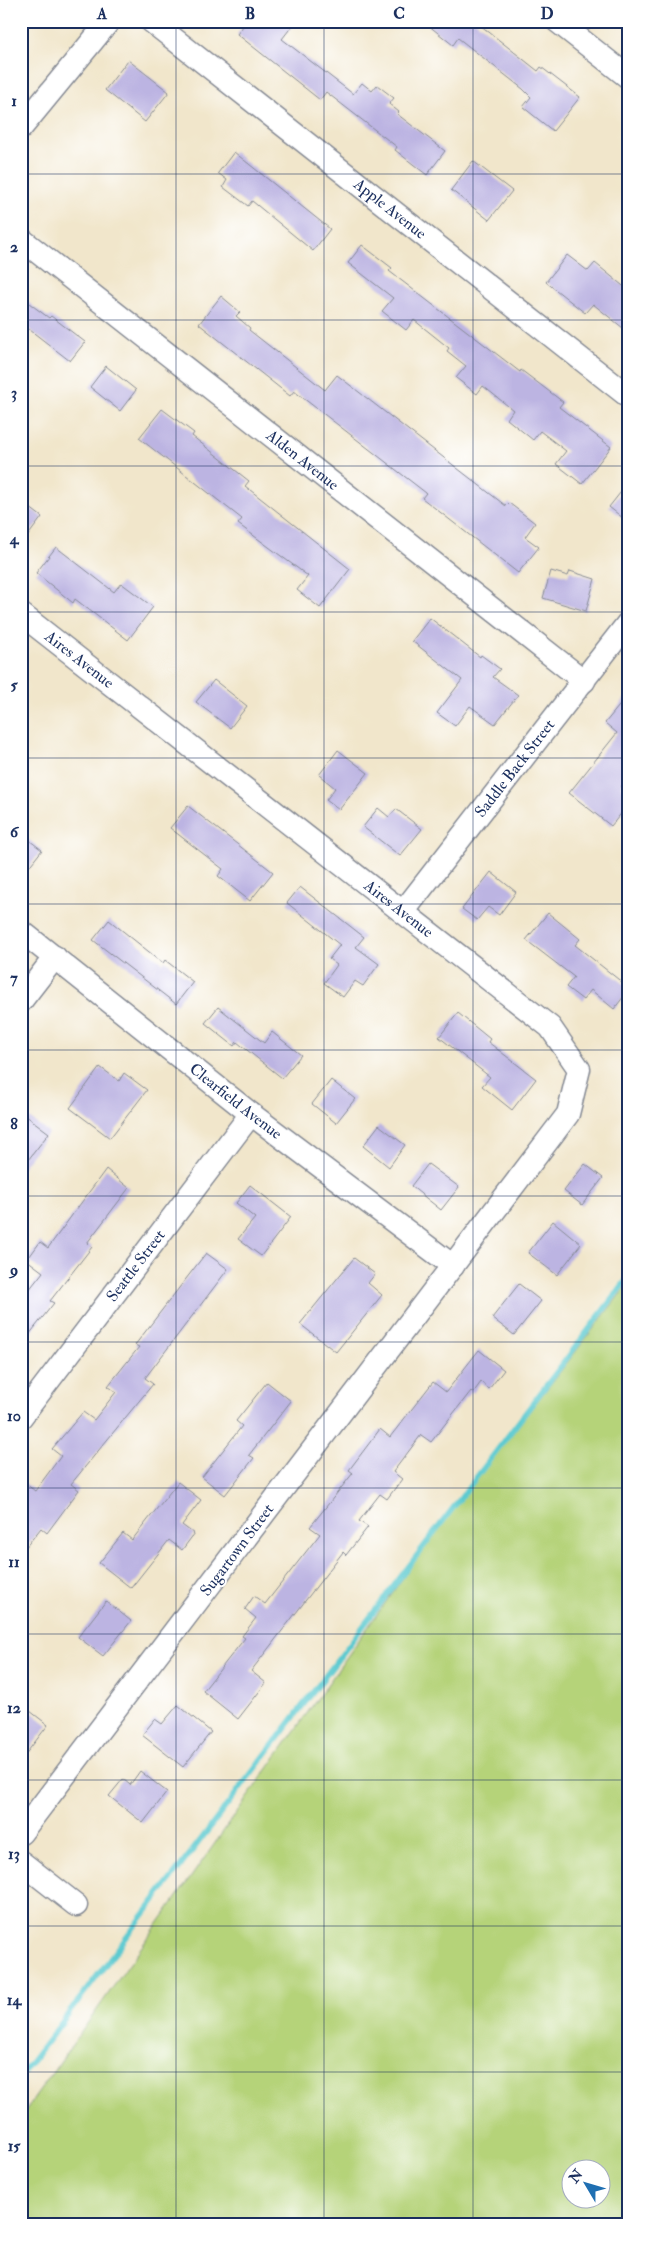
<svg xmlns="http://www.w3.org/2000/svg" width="649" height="2246" viewBox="0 0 649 2246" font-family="'IM FELL Double Pica',serif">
<rect width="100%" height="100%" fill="#fff"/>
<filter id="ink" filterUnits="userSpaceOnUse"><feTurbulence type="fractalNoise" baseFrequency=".02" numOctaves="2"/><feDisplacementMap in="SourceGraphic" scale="10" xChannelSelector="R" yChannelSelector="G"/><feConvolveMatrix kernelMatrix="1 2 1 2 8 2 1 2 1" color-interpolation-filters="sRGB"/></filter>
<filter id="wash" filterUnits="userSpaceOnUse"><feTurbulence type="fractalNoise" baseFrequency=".0096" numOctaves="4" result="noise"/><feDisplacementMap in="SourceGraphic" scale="20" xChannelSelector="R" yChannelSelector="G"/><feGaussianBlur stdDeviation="1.12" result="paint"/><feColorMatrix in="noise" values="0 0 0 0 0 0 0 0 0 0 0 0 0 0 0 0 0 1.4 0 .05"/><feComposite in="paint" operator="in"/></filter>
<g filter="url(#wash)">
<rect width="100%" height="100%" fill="#f1e6cb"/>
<!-- green -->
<path fill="#b5d379" stroke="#68816c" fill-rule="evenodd" d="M 628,1284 L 628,2225 L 21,2225 L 21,2117 L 429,1541 ZM 572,2168 L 602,2168 L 602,2198 L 572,2198 Z"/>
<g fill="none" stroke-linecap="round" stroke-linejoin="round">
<!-- stream -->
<polyline stroke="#5dcad0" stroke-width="5.5" points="21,2076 628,1278"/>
</g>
<g id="blocks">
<!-- building -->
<g fill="#bcb4e2">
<polygon points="247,21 296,21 282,39 353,94 362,83 372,91 377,85 394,98 389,104 399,112 397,114 445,151 427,175 395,150 397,147 326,92 320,100 237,34"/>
<polygon points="423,21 475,21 538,71 541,67 580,97 553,131 523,107 531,97 523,89 458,38 453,45"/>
<polygon points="128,60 169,92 145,122 105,90"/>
<polygon points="234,152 330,229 313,251 252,201 248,206 223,187 227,180 218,173"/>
<polygon points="473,161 512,191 489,220 451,190"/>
<polygon points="362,245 392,268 389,271 520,372 521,370 563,402 559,407 611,447 582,484 556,464 566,451 540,431 533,440 507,419 513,410 483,386 477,394 456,378 466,366 447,351 449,348 414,320 406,330 382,311 393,298 348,263"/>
<polygon points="567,255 588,271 595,263 628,290 628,332 593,304 585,313 546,282"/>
<polygon points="221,296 240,312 236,316 250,328 249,330 325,390 337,375 506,506 509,503 535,523 525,537 539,547 518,573 422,498 426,493 351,435 294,391 290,396 199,324"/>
<polygon points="21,297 49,318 51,316 85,342 70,361 21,323"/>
<polygon points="106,366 136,390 120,411 90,387"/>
<polygon points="162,409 194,433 192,436 249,481 245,486 350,569 320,608 297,590 308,576 238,524 242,519 139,438"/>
<polygon points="628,483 628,522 609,507"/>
<polygon points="21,501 42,517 21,545"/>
<polygon points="56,547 114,592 121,583 153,607 128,640 75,599 73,603 36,573"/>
<polygon points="551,571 568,576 570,571 595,579 586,611 543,598"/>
<polygon points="430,618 480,657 481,655 500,669 493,677 518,695 495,724 470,706 455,726 437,713 462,680 412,641"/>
<polygon points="214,680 247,706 230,728 196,702"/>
<polygon points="628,695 628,778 621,787 628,792 628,805 611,826 569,793 617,733 605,723"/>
<polygon points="338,750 368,773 339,810 326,800 335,788 319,775"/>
<polygon points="188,806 273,872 250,901 218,876 223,869 170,828"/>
<polygon points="378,808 389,817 396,809 422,829 400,856 363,827"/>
<polygon points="21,834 42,850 21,877"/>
<polygon points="491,872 516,892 499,915 488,907 477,920 462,909"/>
<polygon points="300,887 364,937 356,947 379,964 363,986 355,981 343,997 324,983 337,965 329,959 340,945 287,903"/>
<polygon points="548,913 580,939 575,945 628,987 628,991 614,1009 591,990 583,1000 566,987 574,977 526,940"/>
<polygon points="109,920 163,963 165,960 193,982 176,1004 93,940"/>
<polygon points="218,1007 264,1043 272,1032 301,1055 282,1078 237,1042 234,1046 205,1023"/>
<polygon points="458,1013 490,1039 488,1042 536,1079 512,1110 482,1086 490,1077 439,1037"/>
<polygon points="100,1067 119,1081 124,1073 147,1090 110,1138 70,1108"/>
<polygon points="331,1080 355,1099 336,1123 312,1104"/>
<polygon points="21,1112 49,1133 21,1169"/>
<polygon points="379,1125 405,1145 389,1167 363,1146"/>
<polygon points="428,1164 459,1187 441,1210 411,1186"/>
<polygon points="585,1164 603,1178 582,1205 564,1191"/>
<polygon points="106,1169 129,1188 87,1243 92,1247 50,1301 54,1303 21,1345 21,1300 43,1272 27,1260 40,1242 48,1248"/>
<polygon points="250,1185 291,1217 261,1256 238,1239 255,1218 236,1203"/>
<polygon points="553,1221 581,1244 557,1275 528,1253"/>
<polygon points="206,1253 228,1269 145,1378 153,1384 71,1484 79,1490 47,1533 41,1528 21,1553 21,1480 35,1491 61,1456 52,1449 83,1412 94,1420 116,1392 108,1386 139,1347 135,1345"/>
<polygon points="354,1258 375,1274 368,1283 382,1295 336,1352 300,1324"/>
<polygon points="519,1284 541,1301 514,1335 492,1318"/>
<polygon points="479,1350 504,1370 489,1389 481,1382 473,1393 471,1391 431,1442 421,1435 393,1472 402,1479 387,1499 380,1494 359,1521 368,1527 346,1555 343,1552 251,1671 266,1683 238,1719 203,1691 245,1638 242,1636 256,1618 245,1609 254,1596 265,1604 320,1534 310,1527 353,1473 349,1470 380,1429 390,1437 433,1382 446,1392"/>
<polygon points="267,1382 291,1401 249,1455 254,1458 225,1495 202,1477 242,1426 236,1421"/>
<polygon points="178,1482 201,1500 182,1525 194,1534 182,1550 169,1540 131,1588 99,1563 123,1533 132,1540"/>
<polygon points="106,1601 131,1621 103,1656 78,1637"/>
<polygon points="21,1704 48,1725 21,1760"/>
<polygon points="178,1705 211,1732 183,1767 142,1735 155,1719 162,1724"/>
<polygon points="140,1771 167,1792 143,1823 109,1796 123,1779 130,1785"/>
</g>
</g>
</g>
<g filter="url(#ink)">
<use href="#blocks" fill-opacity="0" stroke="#868a94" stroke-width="1"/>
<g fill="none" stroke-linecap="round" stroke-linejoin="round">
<defs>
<g id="minor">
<path id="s1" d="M 151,21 L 628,396"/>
<polyline points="557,21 628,77"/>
<polyline points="21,128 109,21"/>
<path id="s2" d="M 21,239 L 584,681"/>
<path id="s3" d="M 21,614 L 550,1027 L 579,1069 L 568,1114 L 21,1833"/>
<path id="s4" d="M 403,912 L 628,623"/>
<path id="s5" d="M 21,931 L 251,1114 L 453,1266"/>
<polyline points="21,1001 55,957"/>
<path id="s6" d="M 21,1417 L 251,1114"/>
<polyline points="21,1862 76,1905"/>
</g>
</defs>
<!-- minor casing -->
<use href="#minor" stroke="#868a94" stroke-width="25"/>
<!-- minor -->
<use href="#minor" stroke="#fff" stroke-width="22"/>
</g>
</g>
<!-- grid -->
<path fill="none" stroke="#1b2f5e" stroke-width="1" stroke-opacity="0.55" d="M 176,21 L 176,2225M 324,21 L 324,2225M 473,21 L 473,2225M 21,174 L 628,174M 21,320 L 628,320M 21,466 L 628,466M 21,612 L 628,612M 21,758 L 628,758M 21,904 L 628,904M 21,1050 L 628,1050M 21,1196 L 628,1196M 21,1342 L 628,1342M 21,1488 L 628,1488M 21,1634 L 628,1634M 21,1780 L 628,1780M 21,1926 L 628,1926M 21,2072 L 628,2072"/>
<g text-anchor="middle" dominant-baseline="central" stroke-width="4" stroke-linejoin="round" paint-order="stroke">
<!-- street labels -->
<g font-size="16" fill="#1b2f5e" stroke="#fff">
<text stroke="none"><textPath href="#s1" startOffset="304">Apple Avenue</textPath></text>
<text stroke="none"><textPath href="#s2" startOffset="358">Alden Avenue</textPath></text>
<text stroke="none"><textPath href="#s3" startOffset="74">Aires Avenue</textPath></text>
<text stroke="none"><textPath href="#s4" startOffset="182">Saddle Back Street</textPath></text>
<text stroke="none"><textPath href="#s3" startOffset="479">Aires Avenue</textPath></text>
<text stroke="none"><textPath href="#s5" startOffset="274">Clearfield Avenue</textPath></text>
<text stroke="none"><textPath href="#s6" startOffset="190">Seattle Street</textPath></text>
<text transform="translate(237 1550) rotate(-53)">Sugartown Street</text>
</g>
</g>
<!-- margin -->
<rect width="649" height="2246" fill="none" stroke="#fff" stroke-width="55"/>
<!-- north arrow -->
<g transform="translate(586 2184) rotate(308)"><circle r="24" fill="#ffffff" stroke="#a4acbf"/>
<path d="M0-4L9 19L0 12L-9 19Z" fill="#1f6fb2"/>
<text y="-8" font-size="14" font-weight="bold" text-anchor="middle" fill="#1b2f5e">N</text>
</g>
<rect x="28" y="28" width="594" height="2190" fill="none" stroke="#1b2f5e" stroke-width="2"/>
<g font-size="16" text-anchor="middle" font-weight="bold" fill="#1b2f5e">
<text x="102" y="19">A</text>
<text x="250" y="19">B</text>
<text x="399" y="19">C</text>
<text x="547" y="19">D</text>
<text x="14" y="106">1</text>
<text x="14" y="252">2</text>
<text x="14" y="398">3</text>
<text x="14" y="544">4</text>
<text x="14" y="690">5</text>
<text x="14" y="837">6</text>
<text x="14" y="983">7</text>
<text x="14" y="1129">8</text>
<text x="14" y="1275">9</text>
<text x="14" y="1421">10</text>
<text x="14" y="1567">11</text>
<text x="14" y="1713">12</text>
<text x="14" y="1859">13</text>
<text x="14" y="2005">14</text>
<text x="14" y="2151">15</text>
</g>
</svg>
